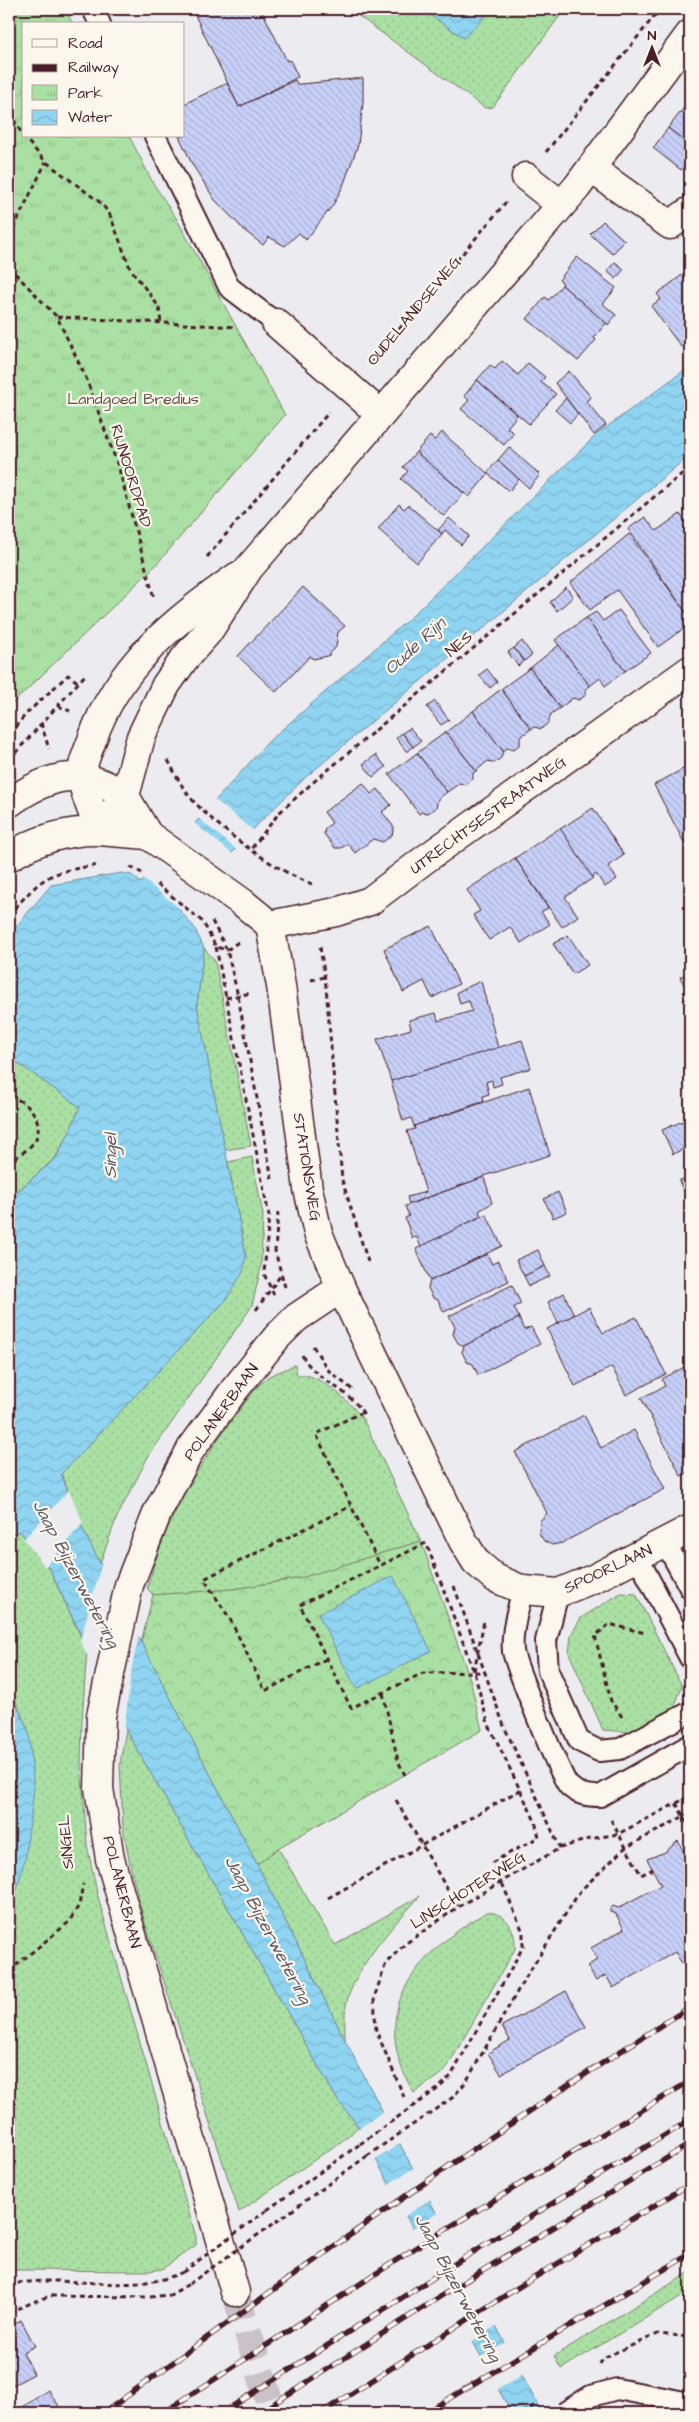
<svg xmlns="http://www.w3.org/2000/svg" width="699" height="2422" viewBox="0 0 699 2422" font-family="'Architects Daughter',sans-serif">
<defs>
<pattern id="grass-dots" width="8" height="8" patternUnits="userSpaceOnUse" patternTransform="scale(1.25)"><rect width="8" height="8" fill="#aae0a3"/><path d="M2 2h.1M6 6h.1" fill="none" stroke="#94c08c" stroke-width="1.8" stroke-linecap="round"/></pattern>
<pattern id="forest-crowns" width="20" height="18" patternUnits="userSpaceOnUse" patternTransform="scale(1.25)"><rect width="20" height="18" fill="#aae0a3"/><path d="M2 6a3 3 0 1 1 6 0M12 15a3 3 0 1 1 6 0" fill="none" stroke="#94c08c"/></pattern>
<pattern id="park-tufts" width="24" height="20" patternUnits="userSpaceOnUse" patternTransform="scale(1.25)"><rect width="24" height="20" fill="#aae0a3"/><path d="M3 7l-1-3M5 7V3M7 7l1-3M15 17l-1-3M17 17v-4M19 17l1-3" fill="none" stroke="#94c08c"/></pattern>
<pattern id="water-waves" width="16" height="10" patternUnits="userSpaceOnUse" patternTransform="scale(1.25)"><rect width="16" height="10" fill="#8fd4f1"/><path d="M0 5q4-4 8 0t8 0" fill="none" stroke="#7db6cf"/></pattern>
<pattern id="building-back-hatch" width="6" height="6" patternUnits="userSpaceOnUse" patternTransform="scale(1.25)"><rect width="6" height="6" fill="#c6d0f8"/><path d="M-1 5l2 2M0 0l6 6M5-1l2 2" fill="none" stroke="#acb2d5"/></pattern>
</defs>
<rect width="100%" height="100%" fill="#ebebf0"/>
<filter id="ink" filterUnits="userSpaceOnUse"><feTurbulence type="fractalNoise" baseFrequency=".02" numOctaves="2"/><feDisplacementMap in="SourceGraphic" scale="10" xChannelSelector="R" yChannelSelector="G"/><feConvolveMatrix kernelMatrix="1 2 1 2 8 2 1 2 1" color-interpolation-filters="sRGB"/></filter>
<g filter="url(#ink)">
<!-- grass -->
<g fill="url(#grass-dots)" stroke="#7a8067">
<polygon points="349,9 421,9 464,38 492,9 565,9 493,107 485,108"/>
<polygon points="204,948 215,961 251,1146 225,1150 197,1005"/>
<polygon points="9,1057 80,1107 69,1133 55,1158 9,1199"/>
<polygon points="252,1157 263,1215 261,1267 252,1306 148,1457 117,1517 100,1563 83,1530 61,1473 225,1301 246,1256 228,1162"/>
<path d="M 295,1365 L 297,1375 C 318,1371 351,1403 363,1419 L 421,1541 L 301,1578 L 234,1589 L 153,1595 L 147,1588 C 152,1572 157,1554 164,1537 C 187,1482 221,1432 259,1385 L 269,1376 Z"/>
<polygon points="20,1531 50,1570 87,1650 82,1720 81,1764 87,1845 98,1897 196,2237 196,2245 162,2269 150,2271 17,2270 9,2273 9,1919 29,1733 9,1685 9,1535"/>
<polygon points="621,1593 636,1594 682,1686 674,1708 630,1732 603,1730 569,1653 571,1635 581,1618"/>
<polygon points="126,1730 337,2099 358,2126 349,2136 239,2212 144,1920 131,1870 123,1827 120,1763"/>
<path d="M 278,1848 L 335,1945 L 420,1896 C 394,1925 355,1966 346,2005 C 344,2016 345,2029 345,2040 L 257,1864 Z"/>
<path d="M 487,1912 C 507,1913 516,1930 515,1949 L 445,2071 L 414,2093 C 365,2011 416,1953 487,1912 Z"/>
<polygon points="690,2272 690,2291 561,2369 554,2356"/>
</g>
<!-- forest -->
<polygon fill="url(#forest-crowns)" stroke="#7a8067" points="421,1541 470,1679 482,1730 278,1848 257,1864 141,1642 153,1595 234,1589 301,1578"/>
<!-- park -->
<polygon fill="url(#park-tufts)" stroke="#7a8067" points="9,9 65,9 73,24 24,24 24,136 129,136 153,183 176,218 285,415 156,565 9,707"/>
<!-- water -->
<g fill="url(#water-waves)" stroke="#738ca2">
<polygon points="421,9 492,9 464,38"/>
<polygon points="690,366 690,455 306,777 258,824 180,911 194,927 204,948 197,1005 246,1256 243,1272 225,1301 61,1474 83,1530 100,1563 257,1864 345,2040 542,2413 511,2413 358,2126 337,2099 126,1730 50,1570 20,1531 9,1535 9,1199 56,1158 69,1133 80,1107 9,1057 9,935 51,885 121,873 132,875 141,883 269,741 410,618 597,434"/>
<polygon points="393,1576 431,1651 356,1689 318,1614"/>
<polygon points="9,1685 29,1733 34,1790 25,1859 9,1919"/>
</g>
<!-- pier -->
<g fill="#ebebf0">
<polygon points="214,799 254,831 238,851 197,817"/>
<polygon points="193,822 234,855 184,912 143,879"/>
<polygon points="69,1490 83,1523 45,1567 24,1539"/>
<polygon points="102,1562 139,1634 132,1667 124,1730 80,1641"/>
<polygon points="385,2110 402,2142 374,2161 357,2130"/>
<polygon points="415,2167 432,2198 404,2217 387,2185"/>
<polygon points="439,2212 499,2324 471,2342 411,2230"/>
<polygon points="508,2341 525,2373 497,2390 479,2358"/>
</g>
<!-- building -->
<g fill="url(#building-back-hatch)" stroke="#4a1f2b">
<polygon points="192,9 261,9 287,61 290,60 298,77 239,107"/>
<polygon points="363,78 363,102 358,145 343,186 333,205 306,240 299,233 285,246 269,237 263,245 245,231 215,200 192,164 179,136 184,136 184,104 227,83 239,107 295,80 297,84 301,84"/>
<polygon points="690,99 690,115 683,109"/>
<polygon points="683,109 690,115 690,145 668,128"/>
<polygon points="668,128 690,145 690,161 689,160 681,170 653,148"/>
<polygon points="603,221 625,241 612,254 590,234"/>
<polygon points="577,257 616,288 603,304 616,315 608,325 562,285 563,283 559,280"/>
<polygon points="615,262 624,269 616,279 607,271"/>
<polygon points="690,269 690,340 681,347 651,306 661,299 657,294"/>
<polygon points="562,285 606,323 594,338 596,340 578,361 527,319 545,297 549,300"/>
<polygon points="502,361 518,375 528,363 545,377 541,382 556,394 529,424 477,380 490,365 495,369"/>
<polygon points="569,371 591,397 586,401 606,425 594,435 555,383"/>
<polygon points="477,380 517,415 507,428 514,433 504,445 461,409 469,400 464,396"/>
<polygon points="566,398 578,414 570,423 555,410"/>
<polygon points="442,432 488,474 469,497 416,452 430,436 435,440"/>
<polygon points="509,447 540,475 529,488 498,460"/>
<polygon points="416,452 464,493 444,516 401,479 408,471 403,467"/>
<polygon points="498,460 519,479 509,491 487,473"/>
<polygon points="399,504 404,509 408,505 442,534 417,563 378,529"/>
<polygon points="680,514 690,528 690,618 628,529 645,517 656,531"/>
<polygon points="449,518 469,536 461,545 445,530 442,534 438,530"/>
<polygon points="629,534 690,618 690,624 658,647 617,590 590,610 570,583"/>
<polygon points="303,587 345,626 338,632 336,647 328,656 313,659 310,656 276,692 238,656"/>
<polygon points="566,587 573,597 557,611 550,602"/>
<polygon points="619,610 651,653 625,671 586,618 596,612 603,621"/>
<polygon points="586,618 625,671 605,686 600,678 590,686 555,640"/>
<polygon points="522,641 532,655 524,661 514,648"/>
<polygon points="559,645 590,686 586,689 586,695 579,700 573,698 560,708 530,668"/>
<polygon points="514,648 524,661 518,666 508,652"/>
<polygon points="530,668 560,708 551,714 548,723 541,729 535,727 531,729 501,689"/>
<polygon points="487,669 497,682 490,688 479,675"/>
<polygon points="501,689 531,729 520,737 520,744 513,750 507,748 503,751 473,711"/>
<polygon points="435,701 449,720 441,725 427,707"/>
<polygon points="473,711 503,751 501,758 494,763 488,761 476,771 446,732"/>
<polygon points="410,728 421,741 413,747 402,733"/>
<polygon points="446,732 476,771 473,773 473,779 466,785 460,783 447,792 417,753"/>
<polygon points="402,733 413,747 407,752 396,738"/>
<polygon points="417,753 447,792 438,799 436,808 428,813 422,812 419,814 389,774"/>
<polygon points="376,755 386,767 373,777 363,764"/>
<polygon points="690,765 690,854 654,785"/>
<polygon points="363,783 371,794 378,789 391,805 382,812 394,827 392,835 383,842 373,839 355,853 348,844 341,848 335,848 324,834 325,828 332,823 324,812"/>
<polygon points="593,808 624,855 608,866 617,879 605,887 596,874 592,877 560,829"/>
<polygon points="560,828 593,878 565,897 578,916 562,927 515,858"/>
<polygon points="515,858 548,908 541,912 550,924 521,943 510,927 489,940 473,915 480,911 467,890"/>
<polygon points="431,926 459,984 432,998 424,981 403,992 384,949"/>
<polygon points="568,935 588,965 573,974 553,944"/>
<polygon points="690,972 690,996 680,977"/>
<polygon points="481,981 498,1048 391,1081 377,1039 411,1029 409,1020 436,1013 438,1021 472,1011 469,1001 460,1004 457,992"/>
<polygon points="522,1040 531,1068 500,1077 502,1084 493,1087 492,1080 486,1082 489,1094 483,1096 484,1101 414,1126 411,1118 403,1121 391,1081"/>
<polygon points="529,1087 550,1155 484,1176 484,1177 409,1204 407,1197 426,1192 407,1131 415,1129 414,1126"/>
<polygon points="690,1118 690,1146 673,1154 662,1130"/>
<polygon points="690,1175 690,1204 679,1181"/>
<polygon points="484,1177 492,1203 479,1211 481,1216 421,1247 417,1237 412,1238 405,1218 409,1216 405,1206"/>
<polygon points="558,1192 567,1212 553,1218 544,1199"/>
<polygon points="486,1214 502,1246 430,1281 416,1249"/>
<polygon points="538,1250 545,1266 524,1276 516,1260"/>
<polygon points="487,1254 492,1264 498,1261 509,1281 444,1312 438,1300 433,1298 428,1288 430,1281"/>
<polygon points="545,1266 550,1276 529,1286 524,1276"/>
<polygon points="512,1285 521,1304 514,1307 519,1318 464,1346 458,1343 453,1334 455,1327 449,1316"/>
<polygon points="564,1293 574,1315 558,1323 548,1302"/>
<polygon points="589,1307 603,1333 636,1317 666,1374 626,1395 612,1367 575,1386 547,1329"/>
<polygon points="519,1318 524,1330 531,1327 540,1344 478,1375 473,1364 467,1362 462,1352 464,1346"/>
<polygon points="688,1365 690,1369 690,1472 681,1476 641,1398 665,1386 662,1379"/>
<polygon points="584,1415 601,1448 634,1430 665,1489 562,1543 552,1545 544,1541 539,1533 540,1521 547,1513 515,1452"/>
<polygon points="678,1841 690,1863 690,1977 675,1952 613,1988 606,1975 596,1981 587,1966 597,1960 591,1948 624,1929 616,1914 610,1912 610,1909 613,1906 618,1908 661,1885 647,1859 665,1852"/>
<polygon points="566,1991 586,2027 501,2074 488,2053 510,2040 502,2026"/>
<polygon points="21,2320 35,2346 23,2352 34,2374 9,2387 9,2346 13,2344 9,2335 9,2326"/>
<polygon points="48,2390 59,2406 48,2413 14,2413"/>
</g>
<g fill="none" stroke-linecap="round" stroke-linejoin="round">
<!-- secondary-tunnel -->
<polyline stroke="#cbc2c9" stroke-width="28" stroke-dasharray="28 14" stroke-linecap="butt" points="235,2292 273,2413"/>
<defs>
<g id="service">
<polyline points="93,9 100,24"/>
<polyline points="155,136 229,287 276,323"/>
<polyline points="665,1542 690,1588"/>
<polyline points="637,1556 690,1658"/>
<path d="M 523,1590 C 518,1608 511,1632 513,1651 C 515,1664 561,1779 569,1786 C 578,1795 588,1796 600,1796 L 690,1745"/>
<polyline points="558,1593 546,1641 548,1671 579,1741 599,1751 620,1749 690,1712"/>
<polyline points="591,2396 617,2389 690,2403"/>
</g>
<g id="minor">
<polyline points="592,169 670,225 690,211"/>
<polyline points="526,177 561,205"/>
<polyline points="276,323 380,414"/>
</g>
<path id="tertiary" d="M 9,803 C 50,774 80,766 125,796 L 99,831 C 68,830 35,840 9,857"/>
<g id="secondary">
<polyline points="690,34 577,187 249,568 208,632 185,658 166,685 141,737 125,796 148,835 243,903 270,925 281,986 308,1189 318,1233 341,1288 463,1541 476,1562 495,1578 523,1590 558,1593 595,1578 690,1529"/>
<path d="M 148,835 L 99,831 C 95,816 83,792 82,777 C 81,766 88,751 92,740 C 117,666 176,619 238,576"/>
<polyline points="270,925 336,912 370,901 424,860 690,670"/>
<polyline points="235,2292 110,1859 99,1788 101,1716 129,1585 158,1511 191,1449 235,1389 277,1337 296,1318 341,1288"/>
</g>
</defs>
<!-- service casing -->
<use href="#service" stroke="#4a1f2b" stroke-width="24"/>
<!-- minor casing -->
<use href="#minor" stroke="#4a1f2b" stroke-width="31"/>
<!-- tertiary casing -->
<use href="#tertiary" stroke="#4a1f2b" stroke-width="31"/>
<!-- secondary casing -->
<use href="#secondary" stroke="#4a1f2b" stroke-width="31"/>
<!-- path -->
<g stroke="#4a1f2b" stroke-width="3" stroke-dasharray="5 4" stroke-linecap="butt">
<polyline points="9,112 24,137 46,162 101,203 110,215 130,268 159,307 161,323"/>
<polyline points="546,152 660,9"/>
<polyline points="9,237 46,162"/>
<polyline points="9,267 57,317 86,378 119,469 154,598"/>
<polyline points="57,317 236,327"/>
<polyline points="370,364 506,202"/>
<polyline points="207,557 329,412"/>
<polyline points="58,706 70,711"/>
<polyline points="41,723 49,749"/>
<polyline points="9,734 28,712 68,675 79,683"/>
<polyline points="9,760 87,673"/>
<path d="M 168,760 C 175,773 181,786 190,797 C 214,826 277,872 312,884"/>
<polyline points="252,848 279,813 310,785 690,467"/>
<polyline points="130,867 142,873"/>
<polyline points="157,884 203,922 216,947 227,950 241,940"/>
<path d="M 9,915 C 43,876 47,872 99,865"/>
<polyline points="212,921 227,950 238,996 272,1179"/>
<polyline points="216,947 269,1216 264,1274 274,1295"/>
<polyline points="320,947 326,986 342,1180 369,1265"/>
<polyline points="311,980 325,977"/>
<polyline points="226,998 251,993"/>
<path d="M 9,1097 C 26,1100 43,1117 37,1136 C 34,1147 17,1156 9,1163"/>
<polyline points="278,1212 275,1251 285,1287"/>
<polyline points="256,1310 280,1276"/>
<polyline points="313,1346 328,1370 354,1391"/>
<path d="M 302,1355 C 315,1381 351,1389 364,1415"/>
<polyline points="363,1412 316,1434 380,1565"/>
<polyline points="426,1543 300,1605 351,1708 423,1673 485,1672"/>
<polyline points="454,1586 504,1726 560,1848"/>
<polyline points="326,1659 265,1691 230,1619 204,1579 351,1506"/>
<polyline points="474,1671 484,1621"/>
<polyline points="383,1693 398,1761 405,1775"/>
<polyline points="622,1717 611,1701 595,1636 609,1624 645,1633"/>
<polyline points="396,1800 458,1908"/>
<polyline points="676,1803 690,1828"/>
<polyline points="611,1820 641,1875 653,1869"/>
<polyline points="684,1851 690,1847"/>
<polyline points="328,1898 520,1790"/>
<polyline points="686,1921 690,1929"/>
<polyline points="9,1971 69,1922 79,1905 83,1884"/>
<polyline points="404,2097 376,2030 374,1998 386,1963 405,1944 461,1905 560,1848 589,1839 618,1834 690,1796"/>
<polyline points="419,2102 439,2088 451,2076 523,1947 523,1932 493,1862 539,1837 535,1821 488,1723 474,1672 427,1545"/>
<polyline points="427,2115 452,2098 466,2082 521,1985 580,1891 625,1848 690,1813"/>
<polyline points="267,2210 360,2144"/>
<polyline points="276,2222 367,2156"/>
<path d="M 9,2285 C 66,2272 129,2297 183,2272"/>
<polyline points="9,2312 49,2296 150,2297 170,2295 189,2284"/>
<polyline points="600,2364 603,2358 658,2334 690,2337"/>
</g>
<!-- service -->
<use href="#service" stroke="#fbf7ec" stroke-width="20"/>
<!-- minor -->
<use href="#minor" stroke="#fbf7ec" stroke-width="28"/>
<!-- tertiary -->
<use href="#tertiary" stroke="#fbf7ec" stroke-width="28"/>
<!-- secondary -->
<use href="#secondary" stroke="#fbf7ec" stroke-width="28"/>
<defs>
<g id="rail">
<path d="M 104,2413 C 296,2272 489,2133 690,2007"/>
<polyline points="163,2413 415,2248 690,2081"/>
<polyline points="222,2413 492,2240 690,2120"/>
<polyline points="259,2413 441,2296 690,2144"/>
<polyline points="321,2413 522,2285 690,2184"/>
<polyline points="425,2413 690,2254"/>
</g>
</defs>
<!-- rail casing -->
<use href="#rail" stroke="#4a1f2b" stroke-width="5.5"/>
<!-- rail -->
<use href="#rail" stroke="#fbf7ec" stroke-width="4" stroke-dasharray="11" stroke-linecap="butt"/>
<defs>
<polyline id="service-bridge" points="564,2413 591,2396"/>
</defs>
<!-- service-bridge casing -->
<use href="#service-bridge" stroke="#4a1f2b" stroke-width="24" stroke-linecap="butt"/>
<!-- path-bridge -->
<g stroke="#4a1f2b" stroke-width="3" stroke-dasharray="5 4" stroke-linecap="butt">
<polyline points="360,2144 419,2102"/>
<polyline points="367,2156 427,2115"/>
<polyline points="183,2272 267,2210"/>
<polyline points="189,2284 276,2222"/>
<polyline points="522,2413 537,2404"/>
</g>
<!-- service-bridge -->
<use href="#service-bridge" stroke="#fbf7ec" stroke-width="20"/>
</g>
</g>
<g text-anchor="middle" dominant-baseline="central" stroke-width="4.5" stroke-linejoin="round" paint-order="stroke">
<!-- street labels -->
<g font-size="16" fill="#4a1f2b" stroke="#fbf7ec">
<text transform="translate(414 311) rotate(-50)">OUDELANDSEWEG</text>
<text transform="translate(131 476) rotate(73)">RIJNOORDPAD</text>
<text transform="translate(459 644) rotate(-40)">NES</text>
<text transform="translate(488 815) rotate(-36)">UTRECHTSESTRAATWEG</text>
<text transform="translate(307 1167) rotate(81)">STATIONSWEG</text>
<text transform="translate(221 1412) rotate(-54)">POLANERBAAN</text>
<text transform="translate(608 1569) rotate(-25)">SPOORLAAN</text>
<text transform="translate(66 1842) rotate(-95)">SINGEL</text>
<text transform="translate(468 1890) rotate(-32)">LINSCHOTERWEG</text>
<text transform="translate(122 1892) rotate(76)">POLANERBAAN</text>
</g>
<!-- park labels -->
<g font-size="16" fill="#624f49" stroke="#fbf7ec">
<text x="133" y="399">Landgoed Bredius</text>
</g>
<!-- water labels -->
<g font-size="18" font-style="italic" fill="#5f5566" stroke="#fbf7ec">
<text transform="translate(415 646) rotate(-42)">Oude Rijn</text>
<text transform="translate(110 1156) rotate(-90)">Singel</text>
<text transform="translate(76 1574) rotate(62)">Jaap Bijzerwetering</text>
<text transform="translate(268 1930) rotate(62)">Jaap Bijzerwetering</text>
<text transform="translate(458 2288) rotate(62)">Jaap Bijzerwetering</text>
</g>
</g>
<!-- margin -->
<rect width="699" height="2422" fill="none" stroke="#fbf7ec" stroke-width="30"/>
<rect x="15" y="15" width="669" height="2392" fill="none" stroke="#4a1f2b" stroke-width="2" filter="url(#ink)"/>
<!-- legend -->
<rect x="22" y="22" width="162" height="115" fill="#fbf7ec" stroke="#b4a19f"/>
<rect x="32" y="39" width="25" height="8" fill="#fbf7ec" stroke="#b4a19f"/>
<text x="68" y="48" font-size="15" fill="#4a1f2b">Road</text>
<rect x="32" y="64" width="25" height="8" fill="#4a1f2b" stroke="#b4a19f"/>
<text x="68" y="72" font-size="15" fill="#4a1f2b">Railway</text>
<rect x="32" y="85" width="25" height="15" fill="url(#park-tufts)" stroke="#b4a19f"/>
<text x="68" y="98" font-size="15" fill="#4a1f2b">Park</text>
<rect x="32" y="110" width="25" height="15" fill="url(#water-waves)" stroke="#b4a19f"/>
<text x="68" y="122" font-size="15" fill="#4a1f2b">Water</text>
<!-- north arrow -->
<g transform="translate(652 48)" stroke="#fbf7ec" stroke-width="4" paint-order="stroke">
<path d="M0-4L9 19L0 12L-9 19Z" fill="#4a1f2b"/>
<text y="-8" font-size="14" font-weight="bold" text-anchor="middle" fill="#4a1f2b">N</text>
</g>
</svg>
